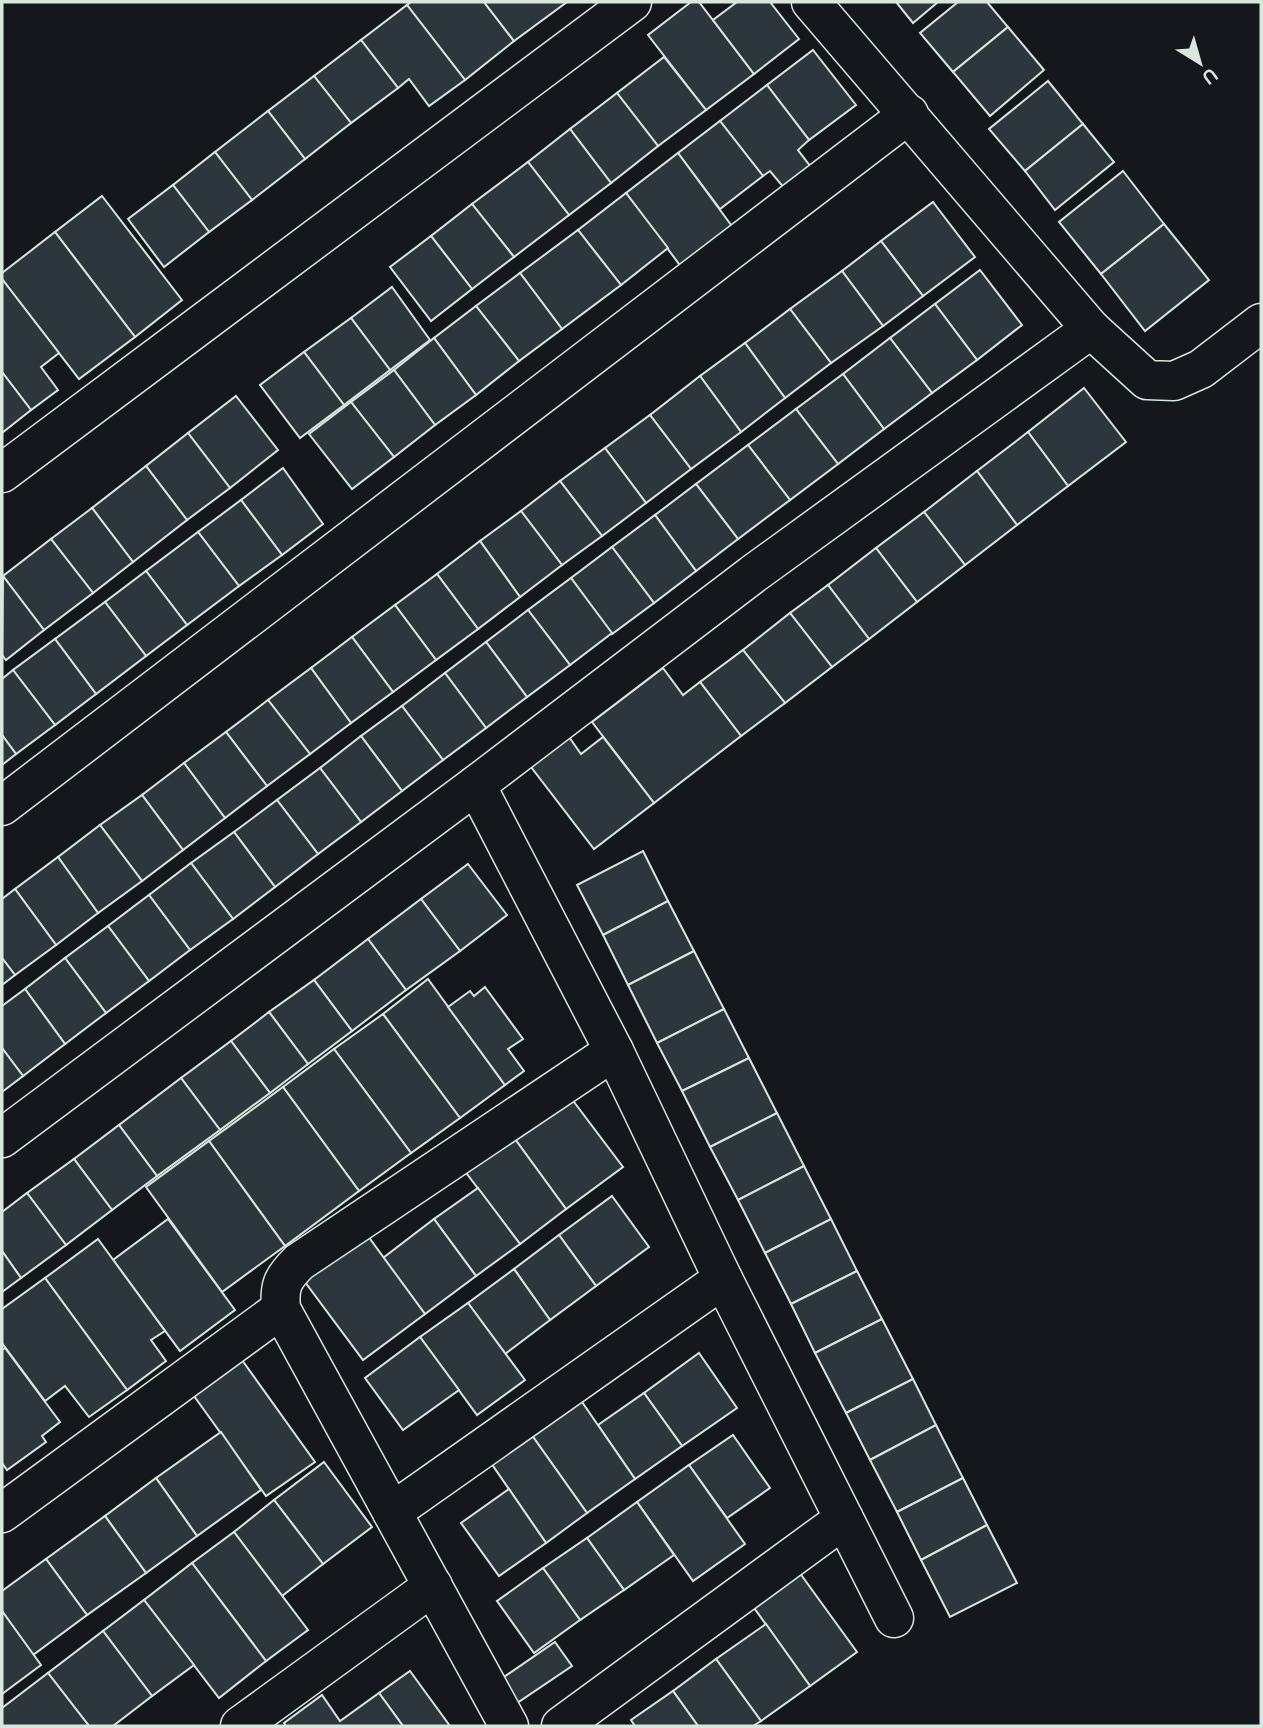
<svg xmlns="http://www.w3.org/2000/svg" width="1263" height="1728" viewBox="0 0 1263 1728" font-family="Cabin,sans-serif">
<rect width="100%" height="100%" fill="#14181c"/>
<!-- building -->
<g fill="#2c363c" stroke="#d8e6dc" stroke-width="2">
<polygon points="411,2 484,2 514,41 465,80 407,5"/>
<polygon points="484,2 567,2 514,41"/>
<polygon points="691,2 699,2 754,74 706,110 648,35"/>
<polygon points="737,2 770,2 799,39 754,74 713,20"/>
<polygon points="896,2 938,2 913,23"/>
<polygon points="958,2 987,2 1008,27 953,72 920,33"/>
<polygon points="407,5 465,80 429,106 409,79 398,88 361,40"/>
<polygon points="1008,27 1044,70 990,116 953,72"/>
<polygon points="361,40 398,88 351,123 314,76"/>
<polygon points="813,50 856,105 809,140 767,85"/>
<polygon points="664,57 706,110 658,146 617,93"/>
<polygon points="314,76 351,123 305,159 268,111"/>
<polygon points="1048,81 1083,124 1025,171 989,129"/>
<polygon points="767,85 809,140 798,150 817,175 790,195 770,171 763,176 720,121"/>
<polygon points="617,93 658,146 611,183 570,129"/>
<polygon points="268,111 305,159 252,200 215,152"/>
<polygon points="720,121 763,176 720,209 678,153"/>
<polygon points="1083,124 1114,162 1055,210 1025,171"/>
<polygon points="570,129 611,183 569,215 528,162"/>
<polygon points="215,152 252,200 209,232 173,185"/>
<polygon points="678,153 737,233 685,272 626,193"/>
<polygon points="528,162 569,215 514,257 472,204"/>
<polygon points="1123,171 1164,224 1101,274 1059,222"/>
<polygon points="173,185 209,232 164,267 128,219"/>
<polygon points="626,193 668,248 621,285 578,230"/>
<polygon points="102,196 182,300 135,337 55,232"/>
<polygon points="933,202 975,257 923,296 881,241"/>
<polygon points="472,204 514,257 472,289 431,236"/>
<polygon points="1164,224 1209,280 1145,331 1101,274"/>
<polygon points="578,230 621,285 562,329 520,273"/>
<polygon points="55,232 135,337 79,379 2,279 2,273"/>
<polygon points="431,236 472,289 431,321 390,267"/>
<polygon points="881,241 923,296 883,326 842,271"/>
<polygon points="980,270 1022,325 977,360 935,304"/>
<polygon points="842,271 883,326 831,363 790,309"/>
<polygon points="520,273 562,329 519,361 476,306"/>
<polygon points="2,279 59,353 41,367 58,390 31,410 2,372"/>
<polygon points="392,287 430,340 390,370 351,318"/>
<polygon points="935,304 977,360 932,393 890,338"/>
<polygon points="476,306 519,361 476,395 434,338"/>
<polygon points="790,309 831,363 785,398 745,343"/>
<polygon points="351,318 390,370 344,405 304,352"/>
<polygon points="434,338 476,395 435,425 394,370"/>
<polygon points="890,338 932,393 884,429 843,374"/>
<polygon points="745,343 785,398 741,432 700,376"/>
<polygon points="304,352 344,405 300,438 260,385"/>
<polygon points="394,370 435,425 394,457 351,402"/>
<polygon points="2,372 31,410 2,433"/>
<polygon points="843,374 884,429 838,464 796,409"/>
<polygon points="700,376 741,432 691,469 650,415"/>
<polygon points="1084,388 1126,442 1068,486 1028,432"/>
<polygon points="236,396 278,450 230,488 188,433"/>
<polygon points="351,402 394,457 352,489 309,434"/>
<polygon points="796,409 838,464 790,500 748,445"/>
<polygon points="650,415 691,469 646,503 605,448"/>
<polygon points="1028,432 1068,486 1017,525 977,471"/>
<polygon points="188,433 230,488 187,520 146,466"/>
<polygon points="748,445 790,500 738,539 696,484"/>
<polygon points="605,448 646,503 602,536 560,481"/>
<polygon points="146,466 187,520 133,562 92,508"/>
<polygon points="283,468 323,524 282,555 241,500"/>
<polygon points="977,471 1017,525 965,565 924,512"/>
<polygon points="560,481 602,536 562,565 521,511"/>
<polygon points="696,484 738,539 696,571 655,515"/>
<polygon points="241,500 282,555 239,586 198,532"/>
<polygon points="92,508 133,562 93,593 51,539"/>
<polygon points="521,511 562,565 520,597 480,541"/>
<polygon points="924,512 965,565 917,602 876,548"/>
<polygon points="655,515 696,571 654,603 612,547"/>
<polygon points="198,532 239,586 187,625 146,571"/>
<polygon points="51,539 93,593 44,630 3,576"/>
<polygon points="480,541 520,597 478,629 437,574"/>
<polygon points="612,547 654,603 612,634 571,578"/>
<polygon points="876,548 917,602 869,639 828,585"/>
<polygon points="146,571 187,625 146,656 105,602"/>
<polygon points="437,574 478,629 436,660 395,605"/>
<polygon points="3,576 44,630 6,660 2,655"/>
<polygon points="571,578 612,633 570,665 528,610"/>
<polygon points="828,585 869,639 832,667 790,613"/>
<polygon points="105,602 146,656 96,694 55,639"/>
<polygon points="395,605 436,660 393,692 352,637"/>
<polygon points="528,610 570,665 527,697 486,642"/>
<polygon points="790,613 832,667 785,703 743,650"/>
<polygon points="352,637 393,692 351,723 311,668"/>
<polygon points="55,639 96,694 55,725 13,670"/>
<polygon points="486,642 527,697 486,728 445,673"/>
<polygon points="743,650 785,703 741,736 700,682"/>
<polygon points="311,668 351,723 310,754 268,700"/>
<polygon points="663,668 683,695 700,682 741,736 654,803 592,722"/>
<polygon points="13,670 55,725 16,754 2,735 2,679"/>
<polygon points="445,673 486,728 443,760 402,706"/>
<polygon points="268,700 310,754 267,786 226,732"/>
<polygon points="402,706 443,760 402,791 361,736"/>
<polygon points="226,732 267,786 225,818 184,763"/>
<polygon points="2,735 16,754 2,765"/>
<polygon points="361,736 402,791 361,822 320,768"/>
<polygon points="569,737 581,754 603,737 654,803 594,849 531,767"/>
<polygon points="184,763 225,818 183,850 142,795"/>
<polygon points="320,768 361,822 318,854 277,800"/>
<polygon points="142,795 183,850 142,881 100,825"/>
<polygon points="277,800 318,854 275,887 234,832"/>
<polygon points="100,825 142,881 98,913 58,857"/>
<polygon points="234,832 275,887 233,919 191,863"/>
<polygon points="643,851 668,901 603,935 577,885"/>
<polygon points="58,857 98,913 56,945 15,889"/>
<polygon points="191,863 233,919 190,950 149,895"/>
<polygon points="468,864 507,915 460,951 421,899"/>
<polygon points="15,889 56,945 15,975 2,958 2,899"/>
<polygon points="149,895 190,950 149,981 108,926"/>
<polygon points="421,899 460,951 406,990 368,939"/>
<polygon points="668,901 694,951 628,985 603,935"/>
<polygon points="108,926 149,981 106,1013 65,958"/>
<polygon points="368,939 406,990 352,1031 314,980"/>
<polygon points="694,951 724,1009 657,1043 628,985"/>
<polygon points="2,958 15,975 2,985"/>
<polygon points="65,958 106,1013 65,1044 25,989"/>
<polygon points="428,979 505,1085 460,1118 383,1014"/>
<polygon points="314,980 352,1031 308,1064 269,1012"/>
<polygon points="485,987 523,1039 508,1049 524,1071 505,1085 448,1007 470,991 474,996"/>
<polygon points="25,989 65,1044 23,1076 2,1048 2,1006"/>
<polygon points="724,1009 749,1058 682,1091 657,1043"/>
<polygon points="269,1012 308,1064 270,1093 231,1041"/>
<polygon points="383,1014 460,1118 411,1153 334,1049"/>
<polygon points="231,1041 270,1093 220,1130 181,1078"/>
<polygon points="2,1048 23,1076 2,1092"/>
<polygon points="334,1049 411,1153 359,1191 283,1087"/>
<polygon points="749,1058 777,1113 710,1147 682,1091"/>
<polygon points="181,1078 220,1130 157,1176 119,1125"/>
<polygon points="283,1087 359,1191 285,1246 209,1141"/>
<polygon points="568,1094 623,1167 566,1209 512,1135"/>
<polygon points="777,1113 804,1166 738,1200 710,1147"/>
<polygon points="119,1125 157,1176 112,1210 74,1159"/>
<polygon points="512,1135 566,1209 520,1244 464,1170"/>
<polygon points="209,1141 285,1246 222,1292 146,1187"/>
<polygon points="74,1159 112,1210 66,1245 27,1193"/>
<polygon points="804,1166 831,1219 765,1253 738,1200"/>
<polygon points="478,1188 520,1244 476,1276 434,1219"/>
<polygon points="27,1193 66,1245 21,1278 2,1251 2,1212"/>
<polygon points="612,1196 649,1247 596,1286 559,1235"/>
<polygon points="168,1219 235,1310 180,1351 113,1260"/>
<polygon points="434,1219 476,1276 425,1314 383,1258"/>
<polygon points="831,1219 857,1271 791,1304 765,1253"/>
<polygon points="365,1232 425,1314 363,1360 302,1278"/>
<polygon points="559,1235 596,1286 550,1320 514,1269"/>
<polygon points="98,1239 165,1331 151,1340 166,1361 127,1390 45,1278"/>
<polygon points="2,1251 21,1278 2,1292"/>
<polygon points="514,1269 550,1320 505,1354 468,1303"/>
<polygon points="857,1271 882,1319 815,1353 791,1304"/>
<polygon points="45,1278 127,1390 89,1417 65,1386 45,1401 2,1343 2,1309"/>
<polygon points="468,1303 525,1380 477,1415 420,1337"/>
<polygon points="882,1319 913,1379 846,1413 815,1353"/>
<polygon points="420,1337 459,1390 403,1430 365,1378"/>
<polygon points="5,1348 60,1422 42,1436 46,1442 7,1470 2,1463 2,1350"/>
<polygon points="699,1353 737,1408 682,1446 644,1393"/>
<polygon points="242,1360 315,1462 266,1496 194,1396"/>
<polygon points="913,1379 936,1425 870,1460 846,1413"/>
<polygon points="644,1393 682,1446 635,1479 598,1425"/>
<polygon points="580,1399 635,1479 587,1513 531,1434"/>
<polygon points="936,1425 963,1478 897,1512 870,1460"/>
<polygon points="221,1432 261,1490 197,1536 156,1478"/>
<polygon points="531,1434 587,1513 546,1543 491,1463"/>
<polygon points="733,1435 770,1488 727,1518 689,1465"/>
<polygon points="324,1462 372,1527 323,1564 274,1500"/>
<polygon points="689,1465 745,1544 693,1581 637,1502"/>
<polygon points="156,1478 197,1536 146,1573 105,1516"/>
<polygon points="963,1478 987,1525 921,1560 897,1512"/>
<polygon points="509,1489 546,1543 499,1576 461,1523"/>
<polygon points="274,1500 323,1564 282,1596 234,1532"/>
<polygon points="637,1502 674,1555 624,1590 587,1538"/>
<polygon points="105,1516 146,1573 87,1615 46,1559"/>
<polygon points="987,1525 1017,1583 950,1617 921,1560"/>
<polygon points="234,1532 308,1630 266,1661 192,1563"/>
<polygon points="587,1538 624,1590 580,1620 543,1568"/>
<polygon points="46,1559 87,1615 33,1655 2,1611 2,1591"/>
<polygon points="192,1563 266,1661 219,1698 144,1600"/>
<polygon points="794,1565 857,1652 810,1686 747,1598"/>
<polygon points="543,1568 580,1620 534,1653 497,1601"/>
<polygon points="144,1600 194,1665 152,1696 103,1631"/>
<polygon points="2,1611 41,1665 2,1694"/>
<polygon points="766,1624 810,1686 761,1721 716,1659"/>
<polygon points="103,1631 152,1696 113,1726 89,1726 48,1673"/>
<polygon points="555,1642 572,1666 517,1703 501,1679"/>
<polygon points="716,1659 761,1721 753,1726 698,1726 673,1691"/>
<polygon points="410,1671 450,1726 403,1726 379,1693"/>
<polygon points="48,1673 89,1726 2,1726 2,1708"/>
<polygon points="673,1691 698,1726 635,1726 631,1720"/>
<polygon points="379,1693 403,1726 286,1726 284,1723 322,1695 340,1721"/>
</g>
<g fill="none" stroke-linecap="round" stroke-linejoin="round">
<defs>
<g id="street">
<polyline points="811,2 1091,329 1147,380 1174,381 1201,369 1261,323"/>
<polyline points="2,473 632,2"/>
<polyline points="476,785 614,1051 723,1279 894,1618"/>
<polyline points="2,806 909,114"/>
<polyline points="2,1138 476,785 753,574 1091,329"/>
<polyline points="392,1512 723,1279"/>
<polyline points="2,1513 281,1309"/>
<polyline points="240,1726 433,1586"/>
<path d="M 509,1726 L 281,1309 C 279,1286 282,1279 299,1262 L 614,1051"/>
<polyline points="561,1726 844,1519"/>
</g>
</defs>
<!-- street casing -->
<use href="#street" stroke="#d8e6dc" stroke-width="41"/>
<!-- street -->
<use href="#street" stroke="#14181c" stroke-width="38"/>
</g>
<!-- border -->
<rect width="1263" height="1728" fill="none" stroke="#d8e6dc" stroke-width="7"/>
<!-- north arrow -->
<g transform="translate(1200 63) rotate(143)" stroke="#14181c" stroke-width="5" paint-order="stroke">
<path d="M0-5L12 26L0 18L-12 26Z" fill="#d8e6dc"/>
<text y="-10" font-size="19" font-weight="bold" text-anchor="middle" fill="#d8e6dc">U</text>
</g>
</svg>
